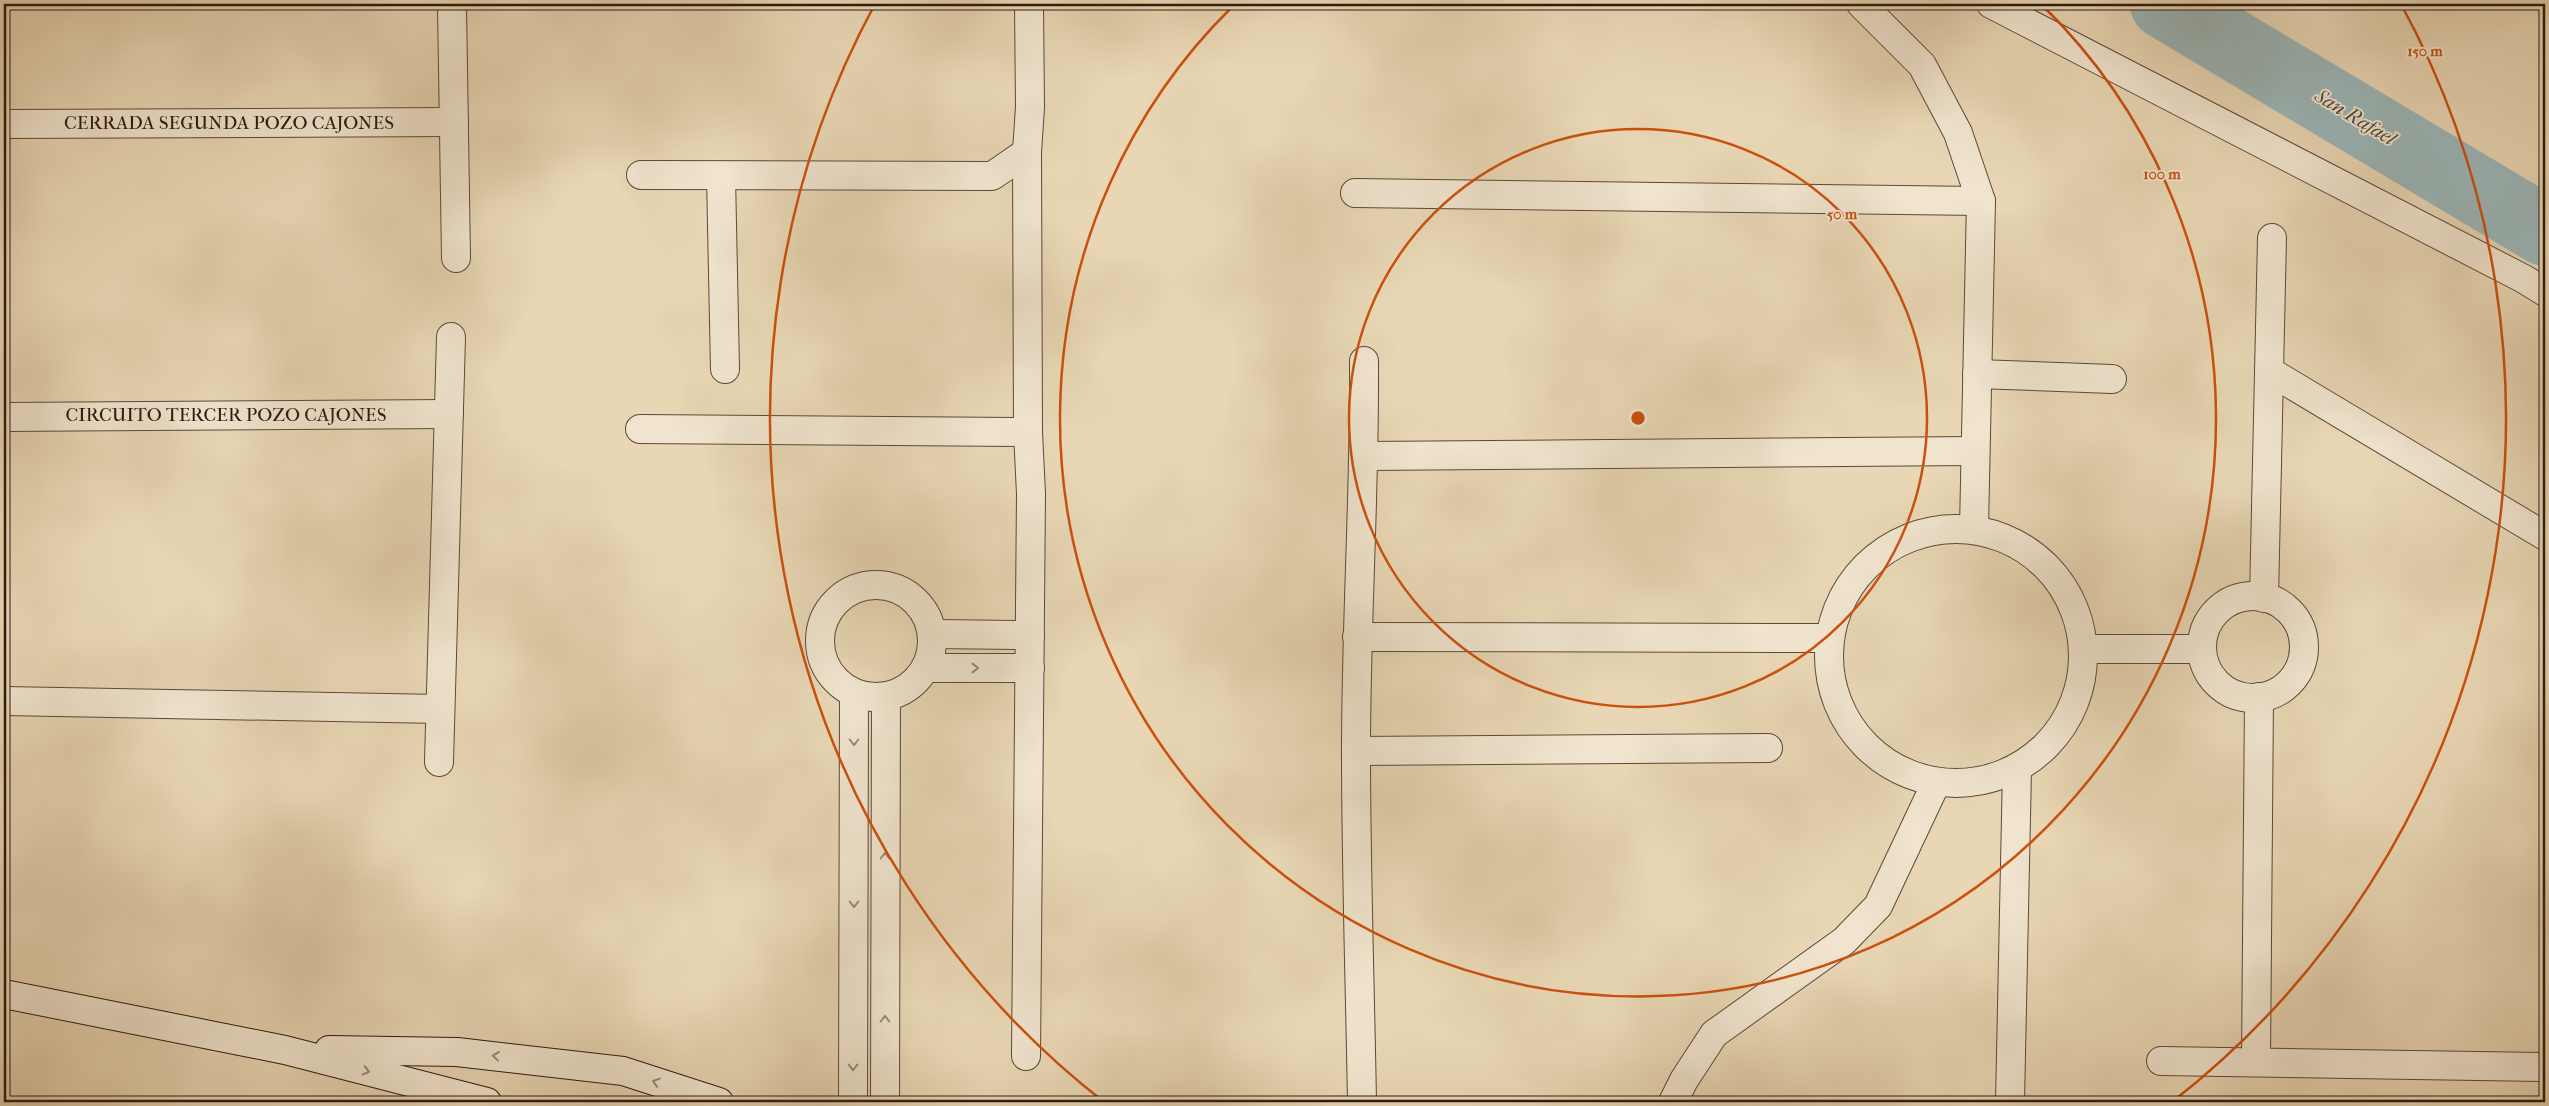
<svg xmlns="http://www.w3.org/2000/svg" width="2549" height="1106" viewBox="0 0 2549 1106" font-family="'IM FELL French Canon',serif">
<rect width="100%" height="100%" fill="#e8d6b4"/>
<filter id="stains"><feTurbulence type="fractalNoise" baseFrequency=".004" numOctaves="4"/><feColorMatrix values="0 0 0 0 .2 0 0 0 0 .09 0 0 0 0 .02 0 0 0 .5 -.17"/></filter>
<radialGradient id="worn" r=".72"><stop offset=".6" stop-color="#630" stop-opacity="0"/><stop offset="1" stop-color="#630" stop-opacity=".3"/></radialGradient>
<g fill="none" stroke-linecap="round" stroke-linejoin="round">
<!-- river -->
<polyline stroke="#9bb6b8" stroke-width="70" points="2165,4 2545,231"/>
<defs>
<g id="street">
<polyline points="1861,4 1922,65 1958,133 1981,201 1974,528"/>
<polyline points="1991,4 2524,279 2545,292"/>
<polyline points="452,6 456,258"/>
<polyline points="4,124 454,122"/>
<polyline points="641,175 992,176 1027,152"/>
<polyline points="721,176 725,369"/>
<polyline points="1355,193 1981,201"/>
<polyline points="2269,371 2545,536"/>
<polyline points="1977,374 2112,379"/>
<polyline points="4,417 449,414"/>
<polyline points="640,429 1028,432"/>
<polyline points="1365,456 1975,451"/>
<circle cx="1956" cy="656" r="127"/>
<circle cx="876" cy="641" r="56"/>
<circle cx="2253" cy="647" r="51"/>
<polyline points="2264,598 2272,238"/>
<polyline points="933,634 1030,635"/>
<polyline points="1357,637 1828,638"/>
<polyline points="2085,649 2201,649"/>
<polyline points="927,668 1030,668"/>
<polyline points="4,701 440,709"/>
<polyline points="1356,751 1768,748"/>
<polyline points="439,762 451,337"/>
<polyline points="1026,1056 1031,494 1028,432 1027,152 1030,107 1029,4"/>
<polyline points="2161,1061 2545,1067"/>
<polyline points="2256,1062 2259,697"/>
<polyline points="853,1102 854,693"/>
<polyline points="885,1102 886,697"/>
<path d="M 1362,1102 C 1360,985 1356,868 1356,750 C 1356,620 1365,491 1364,361"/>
<polyline points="1673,1102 1684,1080 1714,1034 1844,941 1878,906 1936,783"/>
<polyline points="2010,1102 2017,769"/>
</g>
<g id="secondary">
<polyline points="4,994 285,1050 487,1102"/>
<polyline points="329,1050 457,1052 623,1071 719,1102"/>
</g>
</defs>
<!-- street casing -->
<use href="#street" stroke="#5b493a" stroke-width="30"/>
<!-- secondary casing -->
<use href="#secondary" stroke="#2c1a11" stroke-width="30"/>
<!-- street -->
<use href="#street" stroke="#f0e4ce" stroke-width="28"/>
<!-- secondary -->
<use href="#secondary" stroke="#f0e4ce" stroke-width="28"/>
</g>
<!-- one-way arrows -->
<defs><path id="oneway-chevron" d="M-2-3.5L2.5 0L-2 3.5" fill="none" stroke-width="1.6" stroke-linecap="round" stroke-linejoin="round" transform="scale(1.25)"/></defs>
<g stroke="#988979">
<use href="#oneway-chevron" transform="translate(975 668)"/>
<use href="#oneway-chevron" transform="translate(854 742) rotate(90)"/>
<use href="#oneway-chevron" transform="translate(885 856) rotate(-90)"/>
<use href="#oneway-chevron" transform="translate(854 904) rotate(90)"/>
<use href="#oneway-chevron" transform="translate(885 1019) rotate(-90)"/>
<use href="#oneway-chevron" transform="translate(496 1056) rotate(-174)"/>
<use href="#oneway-chevron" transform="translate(853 1067) rotate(90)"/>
<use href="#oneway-chevron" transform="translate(366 1071) rotate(15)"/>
<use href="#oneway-chevron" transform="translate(656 1082) rotate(-162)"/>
</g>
<!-- distance rings -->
<g fill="none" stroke="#cc500d" stroke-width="2.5">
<circle cx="1638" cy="418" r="289"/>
<path d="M2043 6A578 578 0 1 1 1233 6"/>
<path d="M1104 1102A868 868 0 0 1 875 4M2401 4A868 868 0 0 1 2172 1102"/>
</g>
<g text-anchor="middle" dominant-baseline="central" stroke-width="4" stroke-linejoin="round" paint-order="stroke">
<!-- street labels -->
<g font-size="19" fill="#2c1a11" stroke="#f0e4ce">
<text x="229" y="123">CERRADA SEGUNDA POZO CAJONES</text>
<text x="226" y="415">CIRCUITO TERCER POZO CAJONES</text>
</g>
<!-- water labels -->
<g font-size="20" font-style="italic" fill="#4d4943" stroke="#f0e4ce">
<text transform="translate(2355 117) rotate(31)">San Rafael</text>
</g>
</g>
<circle cx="1638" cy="418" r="8" fill="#cc500d" stroke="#f0e4ce" stroke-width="2.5"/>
<g font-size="15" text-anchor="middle" font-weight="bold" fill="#cc500d" stroke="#f0e4ce" stroke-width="4" stroke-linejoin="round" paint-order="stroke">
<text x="2425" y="56">150 m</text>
<text x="2162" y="179">100 m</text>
<text x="1842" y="219">50 m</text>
</g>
<!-- margin -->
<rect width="2549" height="1106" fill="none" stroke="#e8d6b4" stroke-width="20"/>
<rect x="5" y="5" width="2539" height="1096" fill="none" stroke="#2c1a11" stroke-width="2.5"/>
<rect x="10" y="10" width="2529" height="1086" fill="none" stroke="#2c1a11"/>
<rect width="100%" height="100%" filter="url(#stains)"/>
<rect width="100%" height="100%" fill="url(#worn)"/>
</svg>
